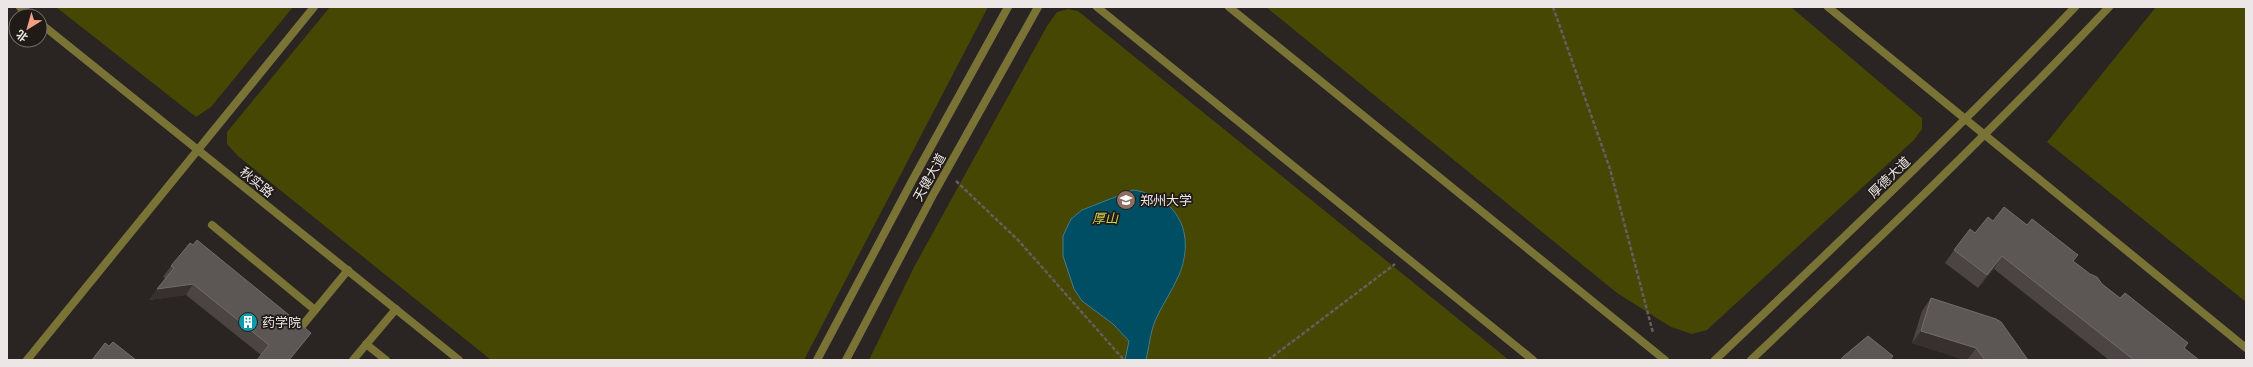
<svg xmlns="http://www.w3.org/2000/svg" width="2253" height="367" viewBox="0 0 2253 367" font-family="'Noto Serif','Noto Sans SC',serif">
<rect width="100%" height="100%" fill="#2a2422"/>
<!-- green -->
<g fill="#454703">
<polygon points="56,7 293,7 211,107 196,117"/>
<polygon points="330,7 988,7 804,360 491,360 238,156 227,144 227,132"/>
<polygon points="1266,7 1791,7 1922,118 1922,129 1914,140 1707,330 1692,334 1671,327 1617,293"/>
<polygon points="2156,7 2246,7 2246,302 2047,142"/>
<polygon points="1068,9 1078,11 1509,360 869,360 914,267 1047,26 1057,12"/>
</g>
<!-- water -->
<path fill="#004e63" stroke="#477c8a" d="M 1133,190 C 1178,196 1196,234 1179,275 C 1172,291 1162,305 1155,321 C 1150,334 1149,347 1146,360 L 1125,360 L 1129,341 L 1113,324 L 1082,301 L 1074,289 L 1063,256 L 1063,236 L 1071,219 L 1082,210 Z"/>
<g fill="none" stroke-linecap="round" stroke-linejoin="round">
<!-- path -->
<g stroke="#655f5d" stroke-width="2.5" stroke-dasharray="4 2" stroke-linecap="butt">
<polyline points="1553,7 1610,169 1653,333"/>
<polyline points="956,181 1018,240 1124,360"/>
<polyline points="1268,360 1395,264"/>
</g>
<!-- service -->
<g stroke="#7a7336" stroke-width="8">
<polyline points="20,7 32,16"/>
<polyline points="1097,7 1533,360"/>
<polyline points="1229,7 1665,360"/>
<polyline points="1828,7 2246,348"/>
<polyline points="40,23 459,360"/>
<polyline points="212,225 315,310"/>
<polyline points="302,326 348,270"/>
<polyline points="366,344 386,360"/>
<polyline points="27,360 314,7"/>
<polyline points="353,360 396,309"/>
<polyline points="817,360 912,181 1008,7"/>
<polyline points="846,360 934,193 1038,7"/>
<path d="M 1715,360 C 1837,244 1959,129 2075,7"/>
<path d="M 1751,360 C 1873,244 1994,129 2109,7"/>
</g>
</g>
<!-- wall -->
<g fill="#4b4442">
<polygon points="1993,221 2073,261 2120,298 2188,343 2184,349 2199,360 2109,360 1994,269 1978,288 1945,263 1954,250"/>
<polygon points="171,266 311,333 304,343 261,355 186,295 149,300 166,279 163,277"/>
<polygon points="1931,298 2028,360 1965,360 1912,343 1922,311"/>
</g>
<!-- shaded-wall -->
<g fill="#37302e">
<polygon points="2002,256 1994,269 1978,288 1987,275"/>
<polygon points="193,284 186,295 149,300 157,289"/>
<polygon points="1921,331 1976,348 1967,360 1965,360 1912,343"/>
<polygon points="311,333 304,343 290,360 289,360"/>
</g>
<!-- building -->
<g fill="#5c5654" stroke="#736c6b">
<polygon points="2004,207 2027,225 2032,219 2078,255 2073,261 2090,274 2097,277 2102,284 2120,298 2125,293 2188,343 2184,348 2199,360 2134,360 2002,256 1987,275 1954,250 1970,229 1975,233 1988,217 1993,221"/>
<polygon points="197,240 311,333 289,360 257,360 269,345 193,284 157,289 174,268 171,266 190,243 193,245"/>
<polygon points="1931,298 1996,319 2001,322 2028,360 1985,360 1976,348 1921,331"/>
<polygon points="1868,336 1893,356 1890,360 1840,360 1844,356"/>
<polygon points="113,342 136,360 92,360 105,343 109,346"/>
</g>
<!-- icons -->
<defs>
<symbol id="university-disc" viewBox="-11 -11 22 22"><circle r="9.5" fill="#8d6e63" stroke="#211b18"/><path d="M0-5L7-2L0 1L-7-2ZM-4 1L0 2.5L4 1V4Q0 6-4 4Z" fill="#fff"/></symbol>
<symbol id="building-disc" viewBox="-11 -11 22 22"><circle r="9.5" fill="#0f9aa8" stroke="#211b18"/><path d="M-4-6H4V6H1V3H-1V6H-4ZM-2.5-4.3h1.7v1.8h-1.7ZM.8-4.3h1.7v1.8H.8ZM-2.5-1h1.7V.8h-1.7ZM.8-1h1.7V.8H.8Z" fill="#fff"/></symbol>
</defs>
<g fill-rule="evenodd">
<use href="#university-disc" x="1115" y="189" width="22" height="22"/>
<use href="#building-disc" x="237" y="311" width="22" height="22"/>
</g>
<g text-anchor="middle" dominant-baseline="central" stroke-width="3.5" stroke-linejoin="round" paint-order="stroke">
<!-- street labels -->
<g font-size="13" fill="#ece7e6" stroke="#211b18">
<text transform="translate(929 177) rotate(-61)">天健大道</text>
<text transform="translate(1889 177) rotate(-44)">厚德大道</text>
<text transform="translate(257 182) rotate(39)">秋实路</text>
</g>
<!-- poi labels -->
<g font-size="13" fill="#ece7e6" stroke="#211b18" text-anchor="start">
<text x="1140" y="200">郑州大学</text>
<text x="262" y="322">药学院</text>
</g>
<!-- park labels -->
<g font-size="13" font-style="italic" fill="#cdd24c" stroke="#211b18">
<text x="1105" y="218">厚山</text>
</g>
</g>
<!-- border -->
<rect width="2253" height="367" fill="none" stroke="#ece7e6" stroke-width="16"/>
<!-- north arrow -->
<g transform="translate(28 28) rotate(217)"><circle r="19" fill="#211b18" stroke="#726d6a"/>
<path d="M0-3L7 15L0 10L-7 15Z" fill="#f39f83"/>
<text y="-6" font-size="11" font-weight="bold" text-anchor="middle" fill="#ece7e6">北</text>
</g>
</svg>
